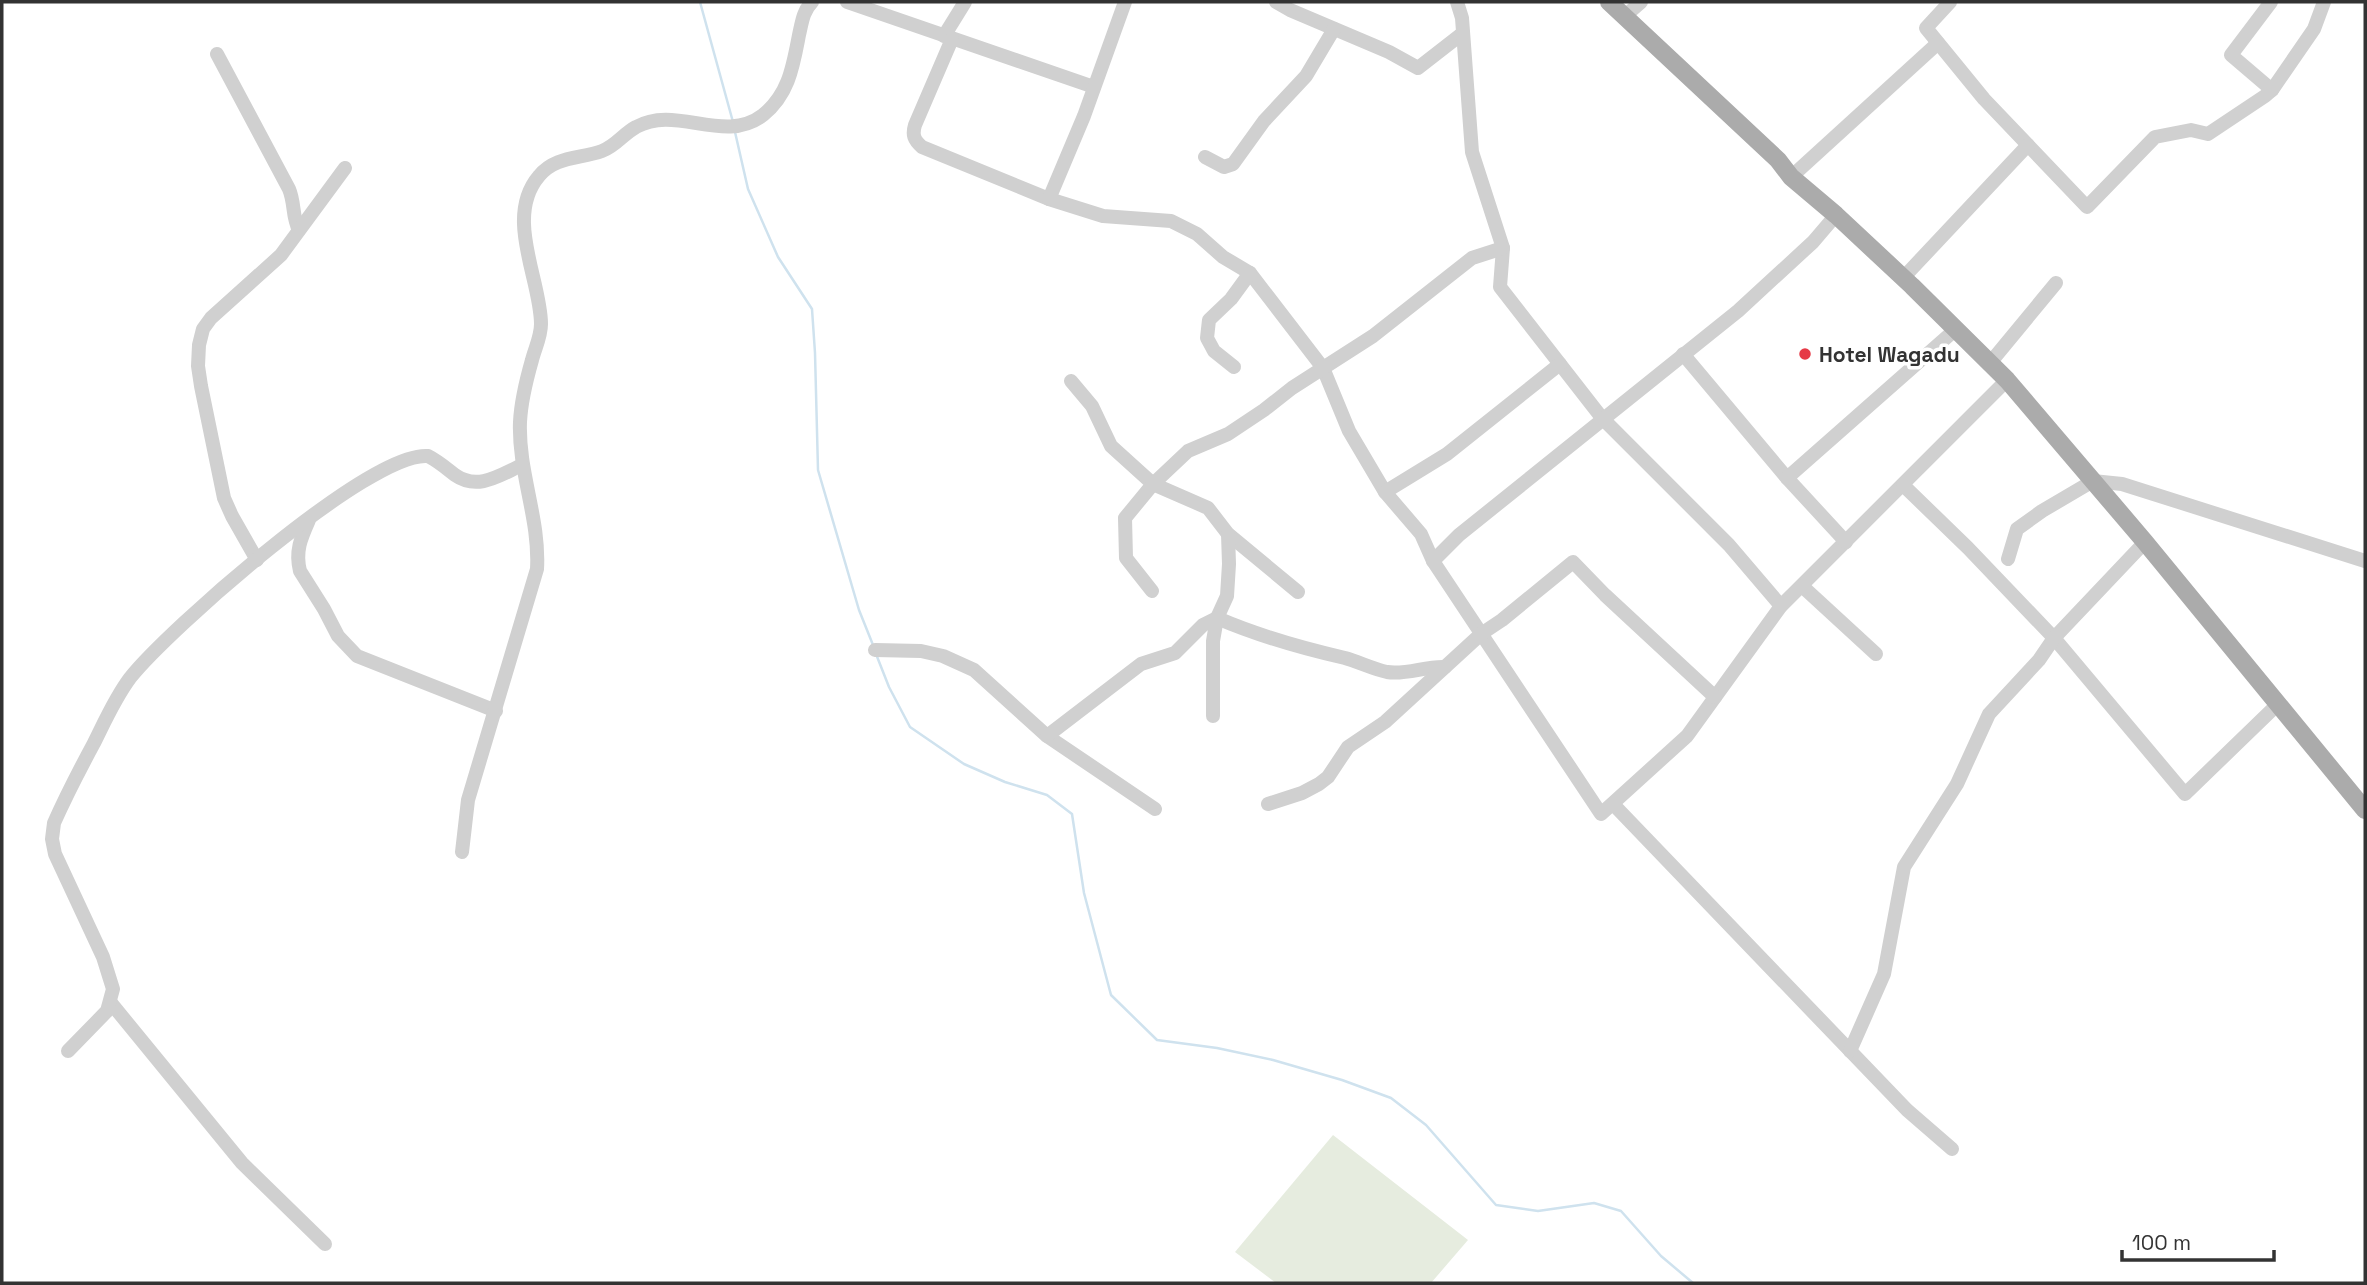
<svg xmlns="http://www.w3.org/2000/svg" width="2367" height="1285" viewBox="0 0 2367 1285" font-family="'Space Grotesk',sans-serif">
<rect width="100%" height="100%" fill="#fff"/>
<!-- green -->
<polygon fill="#e6ecdf" points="1333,1135 1468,1240 1431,1283 1276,1283 1235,1252"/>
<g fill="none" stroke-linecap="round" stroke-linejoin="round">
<!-- stream -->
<g stroke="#cfe2ee" stroke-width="2.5">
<polyline points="700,2 733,122"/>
<polyline points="735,132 748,189 778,257 812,309 815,353 818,470 859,610 873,645"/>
<polyline points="876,654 889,687 910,727 964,764 1005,782 1047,795 1072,814 1084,893 1111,995 1157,1040 1217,1048 1273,1060 1342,1080 1391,1098 1426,1125 1496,1205 1538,1211 1594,1203 1621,1211 1661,1256 1693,1283"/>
</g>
<!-- minor -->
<g stroke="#d0d0d0" stroke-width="14">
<polyline points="847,2 1094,87"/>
<polyline points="1276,2 1290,10 1389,52 1418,68 1463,33"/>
<polyline points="1457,2 1462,18 1472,152 1503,248 1500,287 1602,418 1729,545 1781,606"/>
<polyline points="1950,2 1926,28 1984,99 2087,207 2155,137 2191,130 2208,134 2265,96 2272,90 2314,29 2324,2"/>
<polyline points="2271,2 2231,55 2272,90"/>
<polyline points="1625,16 1641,2"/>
<polyline points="944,36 965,2"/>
<path d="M 952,39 L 915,125 C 912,135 914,140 922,147 L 1049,199 L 1103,216 L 1171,221 L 1197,234 L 1223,257 L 1250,273 L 1323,368 L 1349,431 L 1385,492 L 1421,534 L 1433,561 L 1601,814 L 1687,736 L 1781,606 L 2007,380"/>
<path d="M 217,54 L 289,189 C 295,203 292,217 299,230"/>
<polyline points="1205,157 1224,167 1233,164 1264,121 1306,76 1334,29"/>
<polyline points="1791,177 1938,43"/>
<polyline points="1049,199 1084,116 1125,2"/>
<polyline points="1903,278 2028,145"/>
<polyline points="1683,354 1787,478 1846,542"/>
<polyline points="1990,363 2056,283"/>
<polyline points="1234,367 1214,351 1207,338 1209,320 1231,299 1250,273"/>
<polyline points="1071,381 1092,406 1111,446 1153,484 1208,508 1228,534 1298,592"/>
<polyline points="1787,478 1956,329"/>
<polyline points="1903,485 1968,548 2054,638 2185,794 2279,703"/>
<polyline points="1385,492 1447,454 1560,364"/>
<path d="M 309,520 C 301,538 295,551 300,571 L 324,609 L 338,636 L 357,656 L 496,711"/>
<polyline points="2008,559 2017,529 2042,511 2093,481 2122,484 2365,561"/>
<polyline points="257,560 232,516 224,498 201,386 198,366 199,345 203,329 211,318 281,255 345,168"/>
<polyline points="1433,561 1459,535 1738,311 1813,242 1836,215"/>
<polyline points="1802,586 1876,654"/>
<polyline points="1152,591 1126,558 1125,518 1153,484 1188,451 1228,434 1264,410 1292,388 1373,336 1472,258 1503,248"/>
<polyline points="875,650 921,651 943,656 974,670 1047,736 1155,809"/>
<polyline points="1213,716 1213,641 1217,618 1227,596 1229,564 1228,534"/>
<path d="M 1047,736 L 1141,664 L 1175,653 L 1203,625 L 1217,618 C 1259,636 1301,648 1345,658 C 1359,662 1373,669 1387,672 C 1407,675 1425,666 1445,667"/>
<polyline points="1268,804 1302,793 1319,784 1328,777 1348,747 1385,722 1481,634 1502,620 1573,562 1605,595 1715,697"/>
<polyline points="1613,804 1907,1110 1952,1149"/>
<path d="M 462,852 L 468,800 L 537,569 C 540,519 518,472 520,422 C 521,401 526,381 532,360 C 535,348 541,337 541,324 C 541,280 504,217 539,176 C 555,156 580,159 602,151 C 616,146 623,134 636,127 C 676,104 724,145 763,115 C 789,94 793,66 799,35 C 802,22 803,11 812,2"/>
<polyline points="111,1003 242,1163 325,1244"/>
<path d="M 68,1051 L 107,1011 L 113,989 L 103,957 L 55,854 L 52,839 L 54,823 C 66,796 80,769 94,743 C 105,721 115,698 130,678 C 168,630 370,451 428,456 C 438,461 446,468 455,475 C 478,491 500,475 522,465"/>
<polyline points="1850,1051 1884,974 1904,867 1957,784 1989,714 2039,660 2054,638 2145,542"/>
</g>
<!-- major -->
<polyline stroke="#ababab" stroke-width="18" points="1609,2 1778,160 1791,177 1836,215 1912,286 2007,380 2145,542 2365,810"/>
</g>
<!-- markers -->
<circle fill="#e63946" stroke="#fff" stroke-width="2.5" cx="1805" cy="354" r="7"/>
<g text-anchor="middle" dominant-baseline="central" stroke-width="7" stroke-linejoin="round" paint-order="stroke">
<!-- poi labels -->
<g font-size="21" font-weight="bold" fill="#333" stroke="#fff" text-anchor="start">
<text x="1819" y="354">Hotel Wagadu</text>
</g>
</g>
<!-- border -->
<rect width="2367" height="1285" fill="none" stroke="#333333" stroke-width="7"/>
<!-- scale -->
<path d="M2122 1250v10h152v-10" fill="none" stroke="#333333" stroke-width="3.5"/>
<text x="2132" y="1250" font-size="21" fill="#333333" stroke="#ffffff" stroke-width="5" paint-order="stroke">100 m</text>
</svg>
